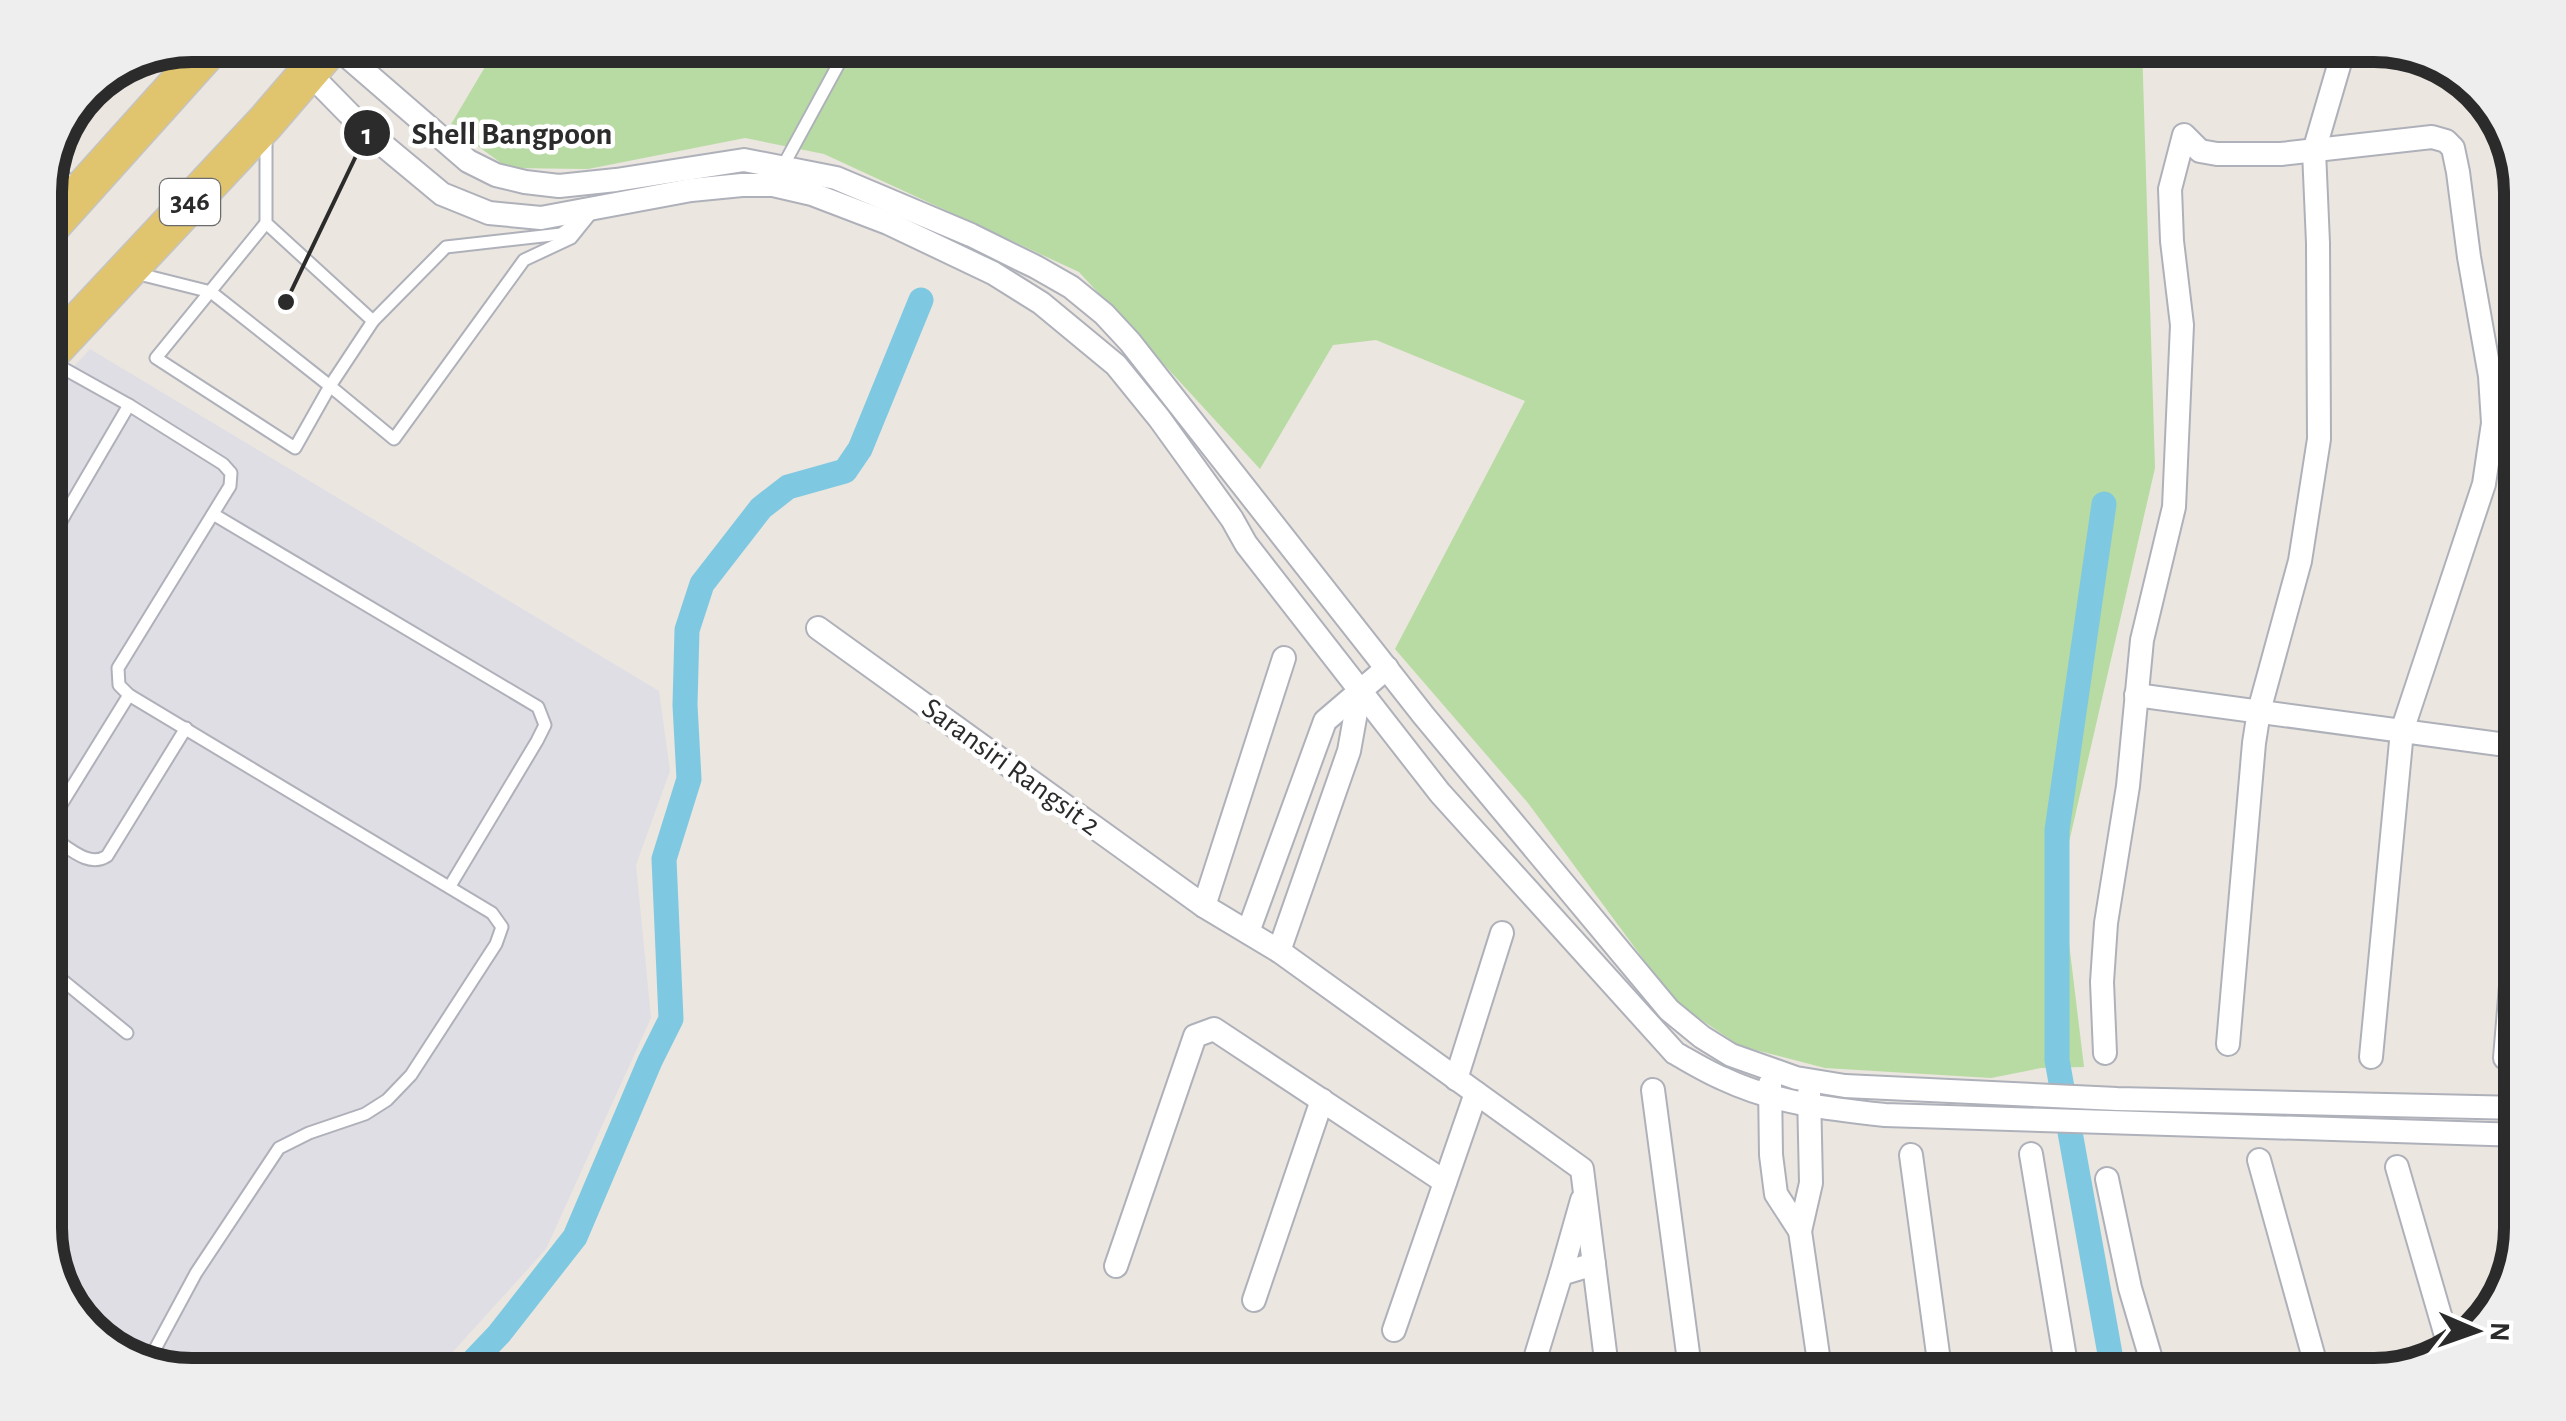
<svg xmlns="http://www.w3.org/2000/svg" width="2566" height="1421" viewBox="0 0 2566 1421" font-family="'Alegreya Sans',sans-serif">
<rect width="100%" height="100%" fill="#ebe6df"/>
<!-- industrial -->
<polygon fill="#e0dee5" points="90,349 659,691 670,771 636,865 651,1018 546,1249 431,1376 192,1376 119,1357 69,1310 45,1238 45,398"/>
<!-- green -->
<polygon fill="#b7dba2" points="498,45 608,45 619,50 622,45 2142,45 2155,468 2061,877 2084,1067 2041,1068 1991,1078 1825,1068 1740,1046 1675,1002 1528,803 1395,649 1525,401 1376,340 1333,345 1260,469 1079,272 824,154 745,138 588,169 508,168 450,126"/>
<g fill="none" stroke-linecap="round" stroke-linejoin="round">
<!-- canal -->
<g stroke="#7ec9e1" stroke-width="25">
<polyline points="2104,504 2057,830 2057,1060 2114,1376"/>
<polyline points="459,1376 499,1334 575,1237 650,1061 671,1019 664,859 689,779 685,705 687,630 702,584 761,508 788,487 845,471 860,449 921,300"/>
</g>
<defs>
<g id="lane">
<polyline points="266,136 266,223 373,321 330,386 394,439 524,260 571,238 592,212"/>
<polyline points="53,166 75,187"/>
<polyline points="783,166 849,45"/>
<polyline points="135,273 211,292 330,386 295,448 156,358 266,223"/>
<polyline points="373,321 446,247 561,234 579,221"/>
<polyline points="52,362 129,405 223,464 231,473 230,486 118,668 119,685 129,695 492,913 502,927 496,944 411,1075 387,1100 365,1114 309,1133 279,1148 196,1273 147,1364"/>
<polyline points="45,505 64,516 129,405"/>
<polyline points="213,514 538,707 545,725 537,741 450,886"/>
<polyline points="51,539 64,516"/>
<path d="M 129,695 L 51,821 L 53,838 C 69,848 89,868 107,856 L 186,728"/>
<polyline points="45,966 127,1033"/>
</g>
<g id="street">
<polyline points="334,45 468,161 496,175 525,182 559,186 616,180 744,160 836,178 971,235 1036,267 1071,287 1104,314 1130,342 1424,716 1669,1010 1702,1037 1731,1055 1796,1078 1845,1086 2117,1099 2521,1108"/>
<path d="M 308,72 L 365,130 L 442,194 L 489,213 L 541,218 L 691,190 L 742,185 L 773,185 L 812,194 L 888,223 L 993,273 L 1041,303 L 1116,365 L 1159,418 L 1232,519 L 1246,544 L 1440,793 L 1675,1053 C 1691,1062 1707,1072 1724,1079 C 1775,1103 1829,1109 1885,1115 L 2521,1135"/>
<polyline points="818,628 1204,906 1279,951 1582,1169 1608,1376"/>
<polyline points="2136,695 2521,747"/>
<polyline points="1204,906 1284,658"/>
<polyline points="1248,932 1325,721 1387,668"/>
<polyline points="1279,951 1349,751 1360,690"/>
<polyline points="2228,1044 2254,743 2259,711 2300,561 2319,439 2318,243 2314,151 2345,45"/>
<polyline points="2105,1053 2102,982 2106,923 2128,786 2142,640 2174,507 2182,325 2172,241 2170,189 2184,135 2200,151 2217,154 2281,154 2432,137 2446,141 2453,148 2458,172 2469,257 2490,376 2493,423 2484,484 2402,731 2371,1057"/>
<polyline points="2505,1058 2521,866"/>
<polyline points="1456,1079 1502,933"/>
<polyline points="1770,1084 1771,1155 1776,1194 1800,1231 1811,1183 1809,1093"/>
<polyline points="1653,1090 1691,1376"/>
<polyline points="2031,1154 2068,1376"/>
<polyline points="1911,1155 1941,1376"/>
<polyline points="2259,1160 2319,1376"/>
<polyline points="2397,1167 2451,1353"/>
<polyline points="2107,1179 2130,1288 2156,1376"/>
<polyline points="1800,1231 1821,1376"/>
<polyline points="1116,1266 1195,1036 1214,1029 1445,1182"/>
<polyline points="1561,1274 1582,1200"/>
<polyline points="1254,1300 1322,1100"/>
<polyline points="1394,1330 1476,1093"/>
<polyline points="1534,1362 1561,1274 1594,1264"/>
</g>
<g id="primary">
<polyline points="45,232 213,45"/>
<polyline points="45,358 266,122 332,45"/>
</g>
</defs>
<!-- lane casing -->
<use href="#lane" stroke="#afb1ba" stroke-width="15"/>
<!-- street casing -->
<use href="#street" stroke="#afb1ba" stroke-width="26"/>
<!-- primary casing -->
<use href="#primary" stroke="#c4c4c4" stroke-width="41"/>
<!-- lane -->
<use href="#lane" stroke="#fff" stroke-width="11"/>
<!-- street -->
<use href="#street" stroke="#fff" stroke-width="22"/>
<!-- primary -->
<use href="#primary" stroke="#e1c46e" stroke-width="38"/>
</g>
<g text-anchor="middle" dominant-baseline="central" stroke-width="9" stroke-linejoin="round" paint-order="stroke">
<!-- shield labels -->
<rect fill="#fff" stroke="#6b6b6b" stroke-width="2.5" x="160" y="179" width="60" height="46" rx="8"/>
<g font-size="28" font-weight="bold" fill="#2b2b2b">
<text x="190" y="202">346</text>
</g>
<!-- street labels -->
<g font-size="30" fill="#2b2b2b" stroke="#fff">
<text transform="translate(1011 767) rotate(36)">Saransiri Rangsit 2</text>
</g>
</g>
<!-- crop -->
<path d="M0 0H2566V1421H0ZM192 62H2374A130 130 0 0 1 2504 192V1228A130 130 0 0 1 2374 1358H192A130 130 0 0 1 62 1228V192A130 130 0 0 1 192 62Z" fill="#eee" fill-rule="evenodd"/>
<path fill="none" stroke="#2b2b2b" stroke-width="12" d="M192 62H2374A130 130 0 0 1 2504 192V1228A130 130 0 0 1 2374 1358H192A130 130 0 0 1 62 1228V192A130 130 0 0 1 192 62Z"/>
<!-- callouts -->
<path fill="none" stroke="#2b2b2b" stroke-width="4" d="M286 302L367 133"/>
<g fill="#2b2b2b" stroke="#fff" stroke-width="4">
<circle cx="286" cy="302" r="10"/>
<circle cx="367" cy="133" r="25"/>
</g>
<g font-size="30" text-anchor="middle" font-weight="bold" fill="#fff">
<text x="367" y="144">1</text>
</g>
<g font-size="32" text-anchor="middle" font-weight="bold" fill="#2b2b2b" stroke="#fff" stroke-width="9" stroke-linejoin="round" paint-order="stroke">
<text x="512" y="144">Shell Bangpoon</text>
</g>
<!-- north arrow -->
<g transform="translate(2476 1331) rotate(92)" stroke="#ffffff" stroke-width="8" paint-order="stroke">
<path d="M0-8L18 38L0 25L-18 38Z" fill="#2b2b2b"/>
<text y="-15" font-size="28" font-weight="bold" text-anchor="middle" fill="#2b2b2b">N</text>
</g>
</svg>
